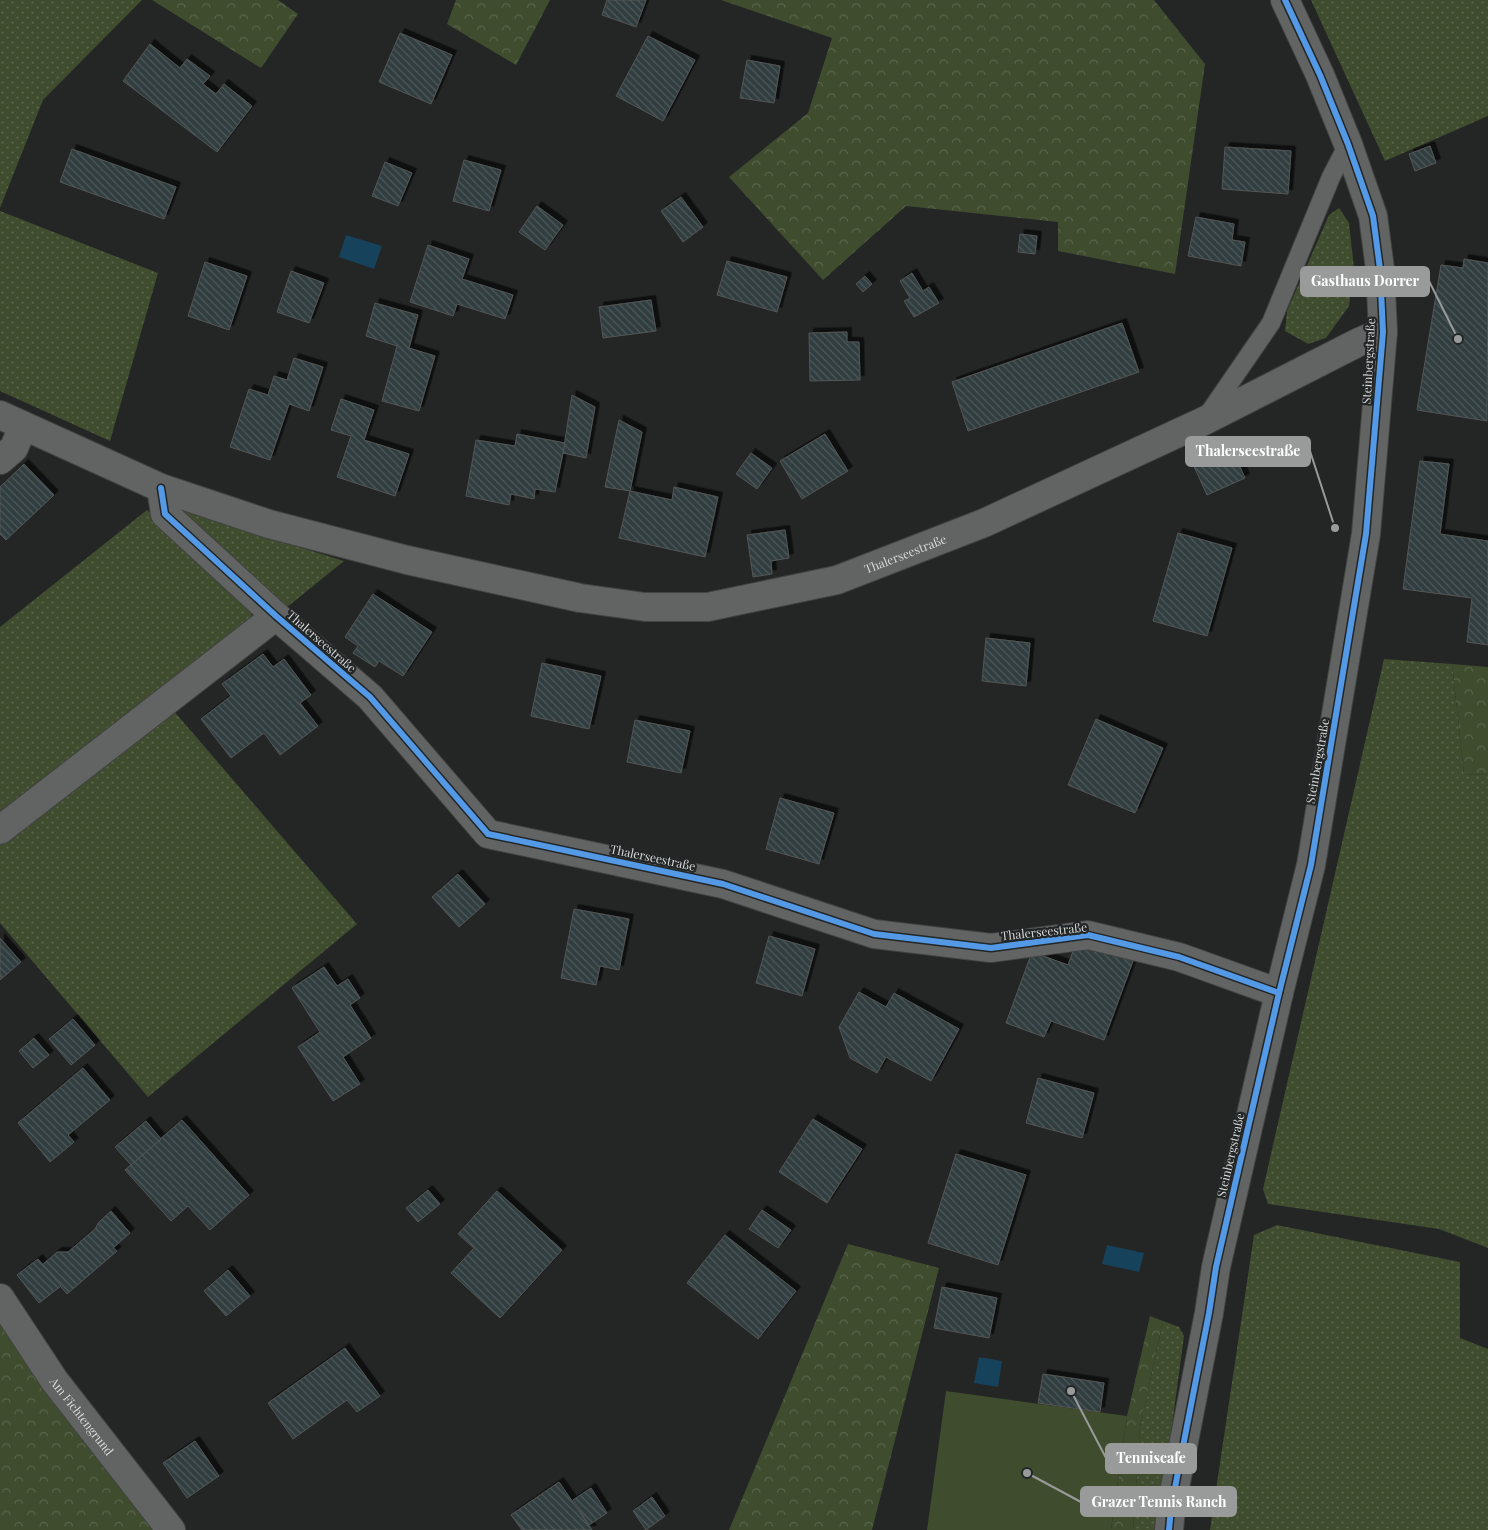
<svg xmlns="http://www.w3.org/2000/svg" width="1488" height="1530" viewBox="0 0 1488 1530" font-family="'Playfair Display',serif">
<defs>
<pattern id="grass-dots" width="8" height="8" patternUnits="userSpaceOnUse" patternTransform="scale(1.25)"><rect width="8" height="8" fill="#3f4c2e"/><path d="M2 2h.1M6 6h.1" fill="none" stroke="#5a654c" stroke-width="1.8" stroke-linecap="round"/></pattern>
<pattern id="forest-crowns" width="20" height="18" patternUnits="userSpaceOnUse" patternTransform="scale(1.25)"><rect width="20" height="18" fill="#3f4c2e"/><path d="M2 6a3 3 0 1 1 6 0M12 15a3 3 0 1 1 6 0" fill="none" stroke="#5a654c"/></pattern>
<pattern id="building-back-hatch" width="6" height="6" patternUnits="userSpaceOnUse" patternTransform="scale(1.25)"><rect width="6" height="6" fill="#303e40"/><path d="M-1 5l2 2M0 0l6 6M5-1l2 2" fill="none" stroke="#4d595b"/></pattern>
<filter id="shadow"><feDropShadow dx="4.5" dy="-4.5" stdDeviation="0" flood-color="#0009"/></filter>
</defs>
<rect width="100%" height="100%" fill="#242525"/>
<!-- grass -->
<g fill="url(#grass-dots)">
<polygon points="0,0 142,0 43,100 0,208"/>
<polygon points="1311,0 1488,0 1488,116 1385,161"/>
<polygon points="1339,208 1349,223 1354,268 1349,306 1326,338 1308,344 1285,331 1287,311 1329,215"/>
<polygon points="0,211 158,273 110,441 0,391"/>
<polygon points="178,509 344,561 286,608"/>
<polygon points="147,510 245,598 251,610 252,617 0,814 0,627"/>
<polygon points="1384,659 1452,664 1464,774 1488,775 1488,1248 1439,1229 1268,1204 1263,1189"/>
<polygon points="173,710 357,924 148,1097 0,923 0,841"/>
<polygon points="1277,1225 1460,1262 1460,1338 1488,1349 1488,1530 1210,1530 1254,1235"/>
<polygon points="1163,1321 1179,1327 1184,1336 1158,1530 1133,1530 1140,1427"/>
</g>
<!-- forest -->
<g fill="url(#forest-crowns)">
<polygon points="152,0 278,0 298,14 261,68"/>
<polygon points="456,0 550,0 516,65 447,24"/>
<polygon points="721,0 1154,0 1205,64 1175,274 1058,251 1058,222 906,206 823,280 729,177 808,113 832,38"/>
<polygon points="1452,664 1488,667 1488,775 1464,774"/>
<polygon points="848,1244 939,1268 872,1530 729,1530"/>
<polygon points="0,1313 157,1530 0,1530"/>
<polygon points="1150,1316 1163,1321 1140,1427 1133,1530 1111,1530 1127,1416"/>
</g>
<!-- garden -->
<polygon fill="#3f4c2e" points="946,1391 1127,1416 1111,1530 927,1530"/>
<!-- water -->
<g fill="#17425b">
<polygon points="346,235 382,246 374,269 339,257"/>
<polygon points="1107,1245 1144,1253 1139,1272 1102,1264"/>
<polygon points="979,1357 1002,1361 998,1387 974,1383"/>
</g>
<!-- building -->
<g fill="url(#building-back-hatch)" stroke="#545555" filter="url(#shadow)">
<polygon points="607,0 646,0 636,27 602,15"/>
<polygon points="400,33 452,55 431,104 379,82"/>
<polygon points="648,36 695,60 663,121 616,96"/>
<polygon points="150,44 180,68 187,59 210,76 203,84 216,94 224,84 252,106 217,152 123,81"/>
<polygon points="747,60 780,66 774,103 740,98"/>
<polygon points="1430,146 1436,163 1415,171 1409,154"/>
<polygon points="1225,147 1291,151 1288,194 1222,189"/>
<polygon points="72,149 176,187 164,219 60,182"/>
<polygon points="464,160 501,170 489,211 453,201"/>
<polygon points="385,162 412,173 398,206 372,196"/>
<polygon points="681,197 703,227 683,242 661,211"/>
<polygon points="537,206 563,225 545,250 519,232"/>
<polygon points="1196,217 1234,224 1232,240 1245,242 1241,266 1188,256"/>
<polygon points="1020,234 1037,236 1035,254 1018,252"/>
<polygon points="428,245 469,259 462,279 513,295 505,319 457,304 453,316 410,302"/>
<polygon points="1464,259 1488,263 1487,421 1417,410 1441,265 1463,268"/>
<polygon points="727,261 787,277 777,312 717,295"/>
<polygon points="205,262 247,276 229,330 188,316"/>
<polygon points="291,271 324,283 309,323 277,312"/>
<polygon points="912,273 923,291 929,287 939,303 914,317 904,301 910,298 900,281"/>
<polygon points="865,276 872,284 863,292 856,284"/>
<polygon points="651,300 656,331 603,338 599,307"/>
<polygon points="375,303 418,315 409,348 435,356 419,411 382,401 397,346 366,336"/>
<polygon points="1122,323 1139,372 968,431 952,382"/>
<polygon points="847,332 847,342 859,342 860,380 810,381 809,333"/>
<polygon points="294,358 323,367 309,411 289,404 270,460 230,447 249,389 268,395 274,376 287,380"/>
<polygon points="572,395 595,407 586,458 563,453"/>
<polygon points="341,399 374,410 364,440 409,454 395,496 337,477 351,436 331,430"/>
<polygon points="619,420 642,432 630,491 605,487"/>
<polygon points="517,434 565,443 555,492 535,489 534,499 511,494 509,505 466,496 476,440 515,446"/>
<polygon points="825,434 848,471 802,499 780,461"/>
<polygon points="1230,445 1245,478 1207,495 1192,462"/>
<polygon points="751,453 772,468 757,489 736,474"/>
<polygon points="1420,461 1449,464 1440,534 1488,541 1488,645 1467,642 1472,598 1403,589"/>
<polygon points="24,464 54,495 6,540 0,534 0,487"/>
<polygon points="674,487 718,497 705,557 619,538 630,491 672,500"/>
<polygon points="785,530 789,558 771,561 772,574 753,577 747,535"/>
<polygon points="1178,533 1232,548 1207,636 1153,621"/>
<polygon points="373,594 432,632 403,676 379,661 375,667 353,653 358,646 345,637"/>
<polygon points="986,638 1030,643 1026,686 982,681"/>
<polygon points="263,654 273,667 284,659 311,695 300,703 318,726 280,755 264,733 231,758 201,719 231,696 222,684"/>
<polygon points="542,663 601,676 589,729 531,716"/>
<polygon points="1096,719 1163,748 1135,813 1068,785"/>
<polygon points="635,720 690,731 681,773 627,762"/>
<polygon points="780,798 834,813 819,864 766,849"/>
<polygon points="458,874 485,904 459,927 432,897"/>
<polygon points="574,909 629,919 619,970 600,966 596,985 561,978"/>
<polygon points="769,936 815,949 802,996 756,983"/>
<polygon points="0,938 21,962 0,980"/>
<polygon points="1077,940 1133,961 1104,1040 1051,1021 1044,1037 1006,1023 1032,952 1068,965"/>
<polygon points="324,967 337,986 348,979 360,998 350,1005 371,1038 343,1057 360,1084 333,1101 298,1047 320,1032 292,988"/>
<polygon points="859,992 886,1007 894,993 959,1029 931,1081 886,1057 877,1073 850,1058 839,1027"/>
<polygon points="73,1019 95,1045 71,1065 49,1039"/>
<polygon points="34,1038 49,1055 33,1068 19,1051"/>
<polygon points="83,1068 110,1100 68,1135 74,1142 50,1162 18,1123"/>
<polygon points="1038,1078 1094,1093 1082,1138 1026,1123"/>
<polygon points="813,1119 862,1149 827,1203 779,1172"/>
<polygon points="182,1120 249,1195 210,1230 188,1206 171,1221 125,1170"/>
<polygon points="146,1121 161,1139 131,1165 115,1147"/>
<polygon points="956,1154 1026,1175 998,1265 928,1243"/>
<polygon points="428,1190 440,1204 418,1222 406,1208"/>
<polygon points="497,1191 562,1250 500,1318 451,1273 474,1248 458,1234"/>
<polygon points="762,1210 791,1230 778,1248 749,1229"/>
<polygon points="111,1211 130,1233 113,1248 117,1251 67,1294 42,1265 57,1252 68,1252 95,1229 99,1222"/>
<polygon points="725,1235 796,1291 758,1339 687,1283"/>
<polygon points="38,1259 61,1286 39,1303 17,1275"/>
<polygon points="228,1270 250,1296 226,1316 204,1291"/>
<polygon points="942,1287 997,1298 989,1338 934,1328"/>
<polygon points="345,1348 380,1396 357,1412 347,1400 293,1439 268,1403"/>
<polygon points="1043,1374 1104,1383 1100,1412 1038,1403"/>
<polygon points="195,1441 219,1476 187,1498 163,1463"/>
<polygon points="559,1482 592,1530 522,1530 511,1515"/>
<polygon points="591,1488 607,1513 589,1525 573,1500"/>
<polygon points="652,1497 665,1516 646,1530 633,1511"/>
</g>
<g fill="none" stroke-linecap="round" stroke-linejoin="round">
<defs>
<polyline id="lane" points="1207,416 1271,323 1331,177 1348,144"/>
<g id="street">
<polyline points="0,460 14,448 23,426"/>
<polyline points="161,488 165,514 276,616 370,697 488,834 723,884 874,934 991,948 1088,935 1179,957 1279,993"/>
<polyline points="0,830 276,616"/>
<path id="s1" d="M 0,1298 L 54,1380 L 171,1530"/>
</g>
<g id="secondary">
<path id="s2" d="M 0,415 L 161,488 L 269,524 L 407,560 L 580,598 L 645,607 L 708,607 L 837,580 L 984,523 L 1204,421 L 1359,342 L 1383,332"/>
<polyline points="1169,1530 1171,1508 1209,1313 1216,1267 1279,993 1311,865 1366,534 1383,332 1380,269 1373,216 1348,144 1320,75 1285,0"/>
</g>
</defs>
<!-- lane casing -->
<use href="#lane" stroke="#424342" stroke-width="20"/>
<!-- street casing -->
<use href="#street" stroke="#424342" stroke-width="30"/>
<!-- secondary casing -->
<use href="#secondary" stroke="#424342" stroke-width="30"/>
<!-- lane -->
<use href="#lane" stroke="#626463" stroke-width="18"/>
<!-- street -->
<use href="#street" stroke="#626463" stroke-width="28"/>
<!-- secondary -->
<use href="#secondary" stroke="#626463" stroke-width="28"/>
<defs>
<g id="cycleway">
<polyline points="161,488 165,514 276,616 370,697 488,834 723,884 874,934 991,948 1088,935 1179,957 1279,993"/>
<polyline points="1169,1530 1171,1508 1209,1313 1216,1267 1279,993 1311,865 1366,534 1383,332 1380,269 1373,216 1348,144 1320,75 1285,0"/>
</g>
</defs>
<!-- cycleway casing -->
<use href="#cycleway" stroke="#232626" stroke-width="9"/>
<!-- cycleway -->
<use href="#cycleway" stroke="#5399e6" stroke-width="6"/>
</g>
<g text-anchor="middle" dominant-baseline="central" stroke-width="4.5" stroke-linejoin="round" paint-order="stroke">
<!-- street labels -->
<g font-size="12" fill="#d8dad9" stroke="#232626">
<text transform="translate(1368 361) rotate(-87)">Steinbergstraße</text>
<text stroke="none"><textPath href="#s2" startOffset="944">Thalerseestraße</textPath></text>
<text transform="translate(322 641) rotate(41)">Thalerseestraße</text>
<text transform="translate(1317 761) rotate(-80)">Steinbergstraße</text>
<text transform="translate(653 857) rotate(12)">Thalerseestraße</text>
<text transform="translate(1044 931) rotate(-6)">Thalerseestraße</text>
<text transform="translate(1230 1155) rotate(-77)">Steinbergstraße</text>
<text stroke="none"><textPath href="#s1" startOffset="144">Am Fichtengrund</textPath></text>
</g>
</g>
<!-- callouts -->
<path fill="none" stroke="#999b9a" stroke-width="2" d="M1458 339L1429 281M1335 528L1310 451M1071 1391L1106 1458M1027 1473L1081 1502"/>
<g fill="#999b9a" stroke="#232626" stroke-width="2">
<circle cx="1458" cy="339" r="5"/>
<circle cx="1335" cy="528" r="5"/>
<circle cx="1071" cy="1391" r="5"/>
<circle cx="1027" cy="1473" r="5"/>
</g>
<g fill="#999b9a" stroke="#999b9a" stroke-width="2">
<rect x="1301" y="267" width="128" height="29" rx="5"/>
<rect x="1186" y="437" width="124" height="29" rx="5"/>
<rect x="1106" y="1444" width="90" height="29" rx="5"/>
<rect x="1081" y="1487" width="155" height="29" rx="5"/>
</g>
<g font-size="14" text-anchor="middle" font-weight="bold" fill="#fff">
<text x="1365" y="286">Gasthaus Dorrer</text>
<text x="1248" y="456">Thalerseestraße</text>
<text x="1151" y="1463">Tenniscafe</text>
<text x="1159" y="1507">Grazer Tennis Ranch</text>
</g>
</svg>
